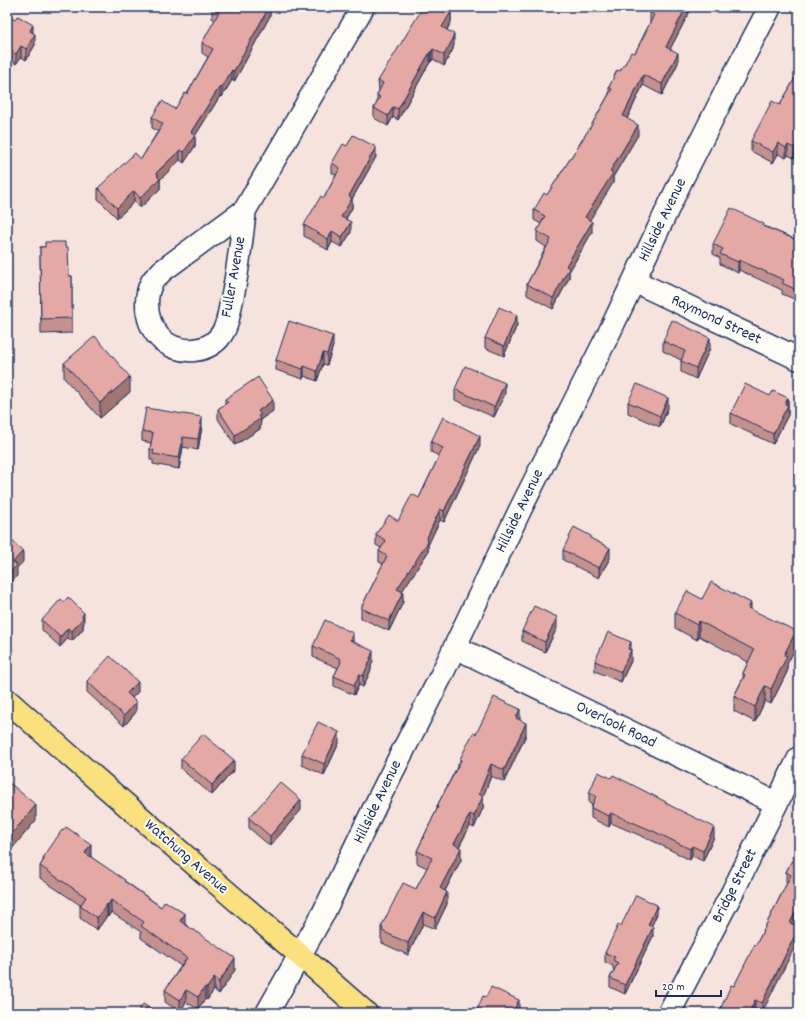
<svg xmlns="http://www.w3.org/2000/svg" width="806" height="1020" viewBox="0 0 806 1020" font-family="Dekko,sans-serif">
<rect width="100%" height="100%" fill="#f6e3de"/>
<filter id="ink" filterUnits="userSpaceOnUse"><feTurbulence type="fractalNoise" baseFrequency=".025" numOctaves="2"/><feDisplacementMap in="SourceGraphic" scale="8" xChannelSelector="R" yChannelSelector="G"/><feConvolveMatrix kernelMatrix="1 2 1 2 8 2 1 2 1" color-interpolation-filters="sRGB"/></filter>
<g filter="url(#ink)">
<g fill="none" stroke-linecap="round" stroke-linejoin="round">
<defs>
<g id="minor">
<path d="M 245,210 C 241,242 238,273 231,304 C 229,312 228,323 224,330 C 212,355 177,356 159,337 C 150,327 147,315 147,303 C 147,296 148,289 152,282 C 154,278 159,275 162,271 L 245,210 L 363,7"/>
<polyline points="634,281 799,359"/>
<polyline points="455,647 776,803"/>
<polyline points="267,1013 322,916 379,798 441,676 520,510 610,331 680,183 730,83 770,7"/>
<polyline points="669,1013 733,891 799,758"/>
</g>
<path id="major" d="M 7,700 C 125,806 247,908 366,1013"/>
</defs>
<!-- minor casing -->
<use href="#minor" stroke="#1b2f5e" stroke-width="25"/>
<!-- major casing -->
<use href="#major" stroke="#1b2f5e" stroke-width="25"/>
<!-- minor -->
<use href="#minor" stroke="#fdfcf7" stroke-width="22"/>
<!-- major -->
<use href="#major" stroke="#fbe080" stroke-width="22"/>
</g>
<!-- wall -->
<g fill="#c4918e" stroke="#1b2f5e">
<polygon points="270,7 270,16 234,82 232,80 222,97 220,96 195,136 195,146 184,163 180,160 160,180 160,189 140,208 134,202 117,218 98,199 98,188 141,159 158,131 152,128 152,117 175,109 187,94 208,57 202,53 202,43 215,20 212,18 212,8"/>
<polygon points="653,7 692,7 670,49 678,63 662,95 643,85 627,119 638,135 613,177 613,183 589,220 592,232 569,272 569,278 553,309 527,295 527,284 546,247 537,241 537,231 541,224 534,220 534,210 547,195 591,126 609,94 609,87 625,64 635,53 650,23 650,12"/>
<polygon points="426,11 451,13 451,22 447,30 454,45 453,47 453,49 444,66 433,59 431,62 430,62 398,120 393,117 388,126 374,118 374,108 377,103 377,95 379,91 378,81"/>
<polygon points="7,18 33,33 35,45 26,60 21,57 16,64 7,58"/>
<polygon points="799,71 794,158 788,155 786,158 778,154 773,163 751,151 751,141 780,105"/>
<polygon points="347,146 376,157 352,199 352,208 346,219 351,232 342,247 332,242 328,250 304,236 304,225 324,198 336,175 332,173 332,163"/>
<polygon points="764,226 799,241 799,301 782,294 782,290 739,270 738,273 720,264 720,258 713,254 713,244"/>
<polygon points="40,247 65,247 69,276 72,276 72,333 41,334"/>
<polygon points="517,325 504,356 485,348 485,338"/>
<polygon points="663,341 710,348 696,379 681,372 681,360 663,351"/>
<polygon points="333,346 327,365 323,364 317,381 304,376 303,379 276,370 276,360"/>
<polygon points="64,363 130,392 100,418 64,378"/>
<polygon points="455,389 505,394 494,417 455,400"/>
<polygon points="770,396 788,398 788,415 773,444 731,424 731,413"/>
<polygon points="225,399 273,411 261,419 260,429 235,445 218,419 218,409 225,404"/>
<polygon points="628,402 668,408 660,427 628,413"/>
<polygon points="202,427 198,450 183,447 179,469 153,464 153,460 150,460 150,449 151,443 142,441 142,431"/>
<polygon points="431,442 480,446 444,522 440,520 428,545 428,552 402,591 403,602 389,631 361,618 361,608 383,564 379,562 379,551 381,548 376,545 376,534 398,521 419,498 439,456 431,452"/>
<polygon points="591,539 610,558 599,578 563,560 563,550"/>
<polygon points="702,599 751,610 796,647 787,664 787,672 771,704 765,701 755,722 734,711 734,696 743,678 743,673 748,662 699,636 697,640 675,628 675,613"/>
<polygon points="42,620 84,623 83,625 83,629 72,641 68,638 60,647 42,630"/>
<polygon points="557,628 545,652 522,641 522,631"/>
<polygon points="353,642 373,661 371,666 371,670 363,687 359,685 354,695 334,686 334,676 338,668 313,657 313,646"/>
<polygon points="595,661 631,661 621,682 595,671"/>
<polygon points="87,681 138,692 132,698 136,712 124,726 87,692"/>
<polygon points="520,720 526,735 504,782 491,776 483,796 483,808 474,828 470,826 459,847 461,860 445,891 447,904 435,929 423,924 408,955 382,943 382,939 381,939 381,927 416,889 427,868 417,863 417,851 437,809 437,806 460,761 460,759 476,734"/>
<polygon points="339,743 324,775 302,765 302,754"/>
<polygon points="181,759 234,770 212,795 181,769"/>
<polygon points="7,781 36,820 10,851 7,849"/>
<polygon points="589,793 666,803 714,837 703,861 692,856 690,860 653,841 611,823 609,827 591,818 591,808 592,805 589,803"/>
<polygon points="301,810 270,846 249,828 249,818"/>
<polygon points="799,847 794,925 762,1013 755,1010 753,1013 720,1013 720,1010 734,986 756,945 787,883 786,882 786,872"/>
<polygon points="91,856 91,857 185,924 235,970 219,994 214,990 207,1000 205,999 198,1009 186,1002 180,1012 165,1002 165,990 181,966 141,938 141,932 111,912 108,917 107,916 97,930 80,918 80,905 40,878 40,866 43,861 43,858"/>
<polygon points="657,914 651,926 653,936 625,994 610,987 610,978 614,970 613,969 613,966 605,962 605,953 621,926"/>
</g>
<!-- shaded-wall -->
<g fill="#a07674" stroke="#1b2f5e">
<polygon points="269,7 270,7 270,16 234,82 234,71"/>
<polygon points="448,7 454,7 451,13 451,22 442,38 442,27 447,10"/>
<polygon points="686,7 692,7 666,57 666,47"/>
<polygon points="33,25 33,36 30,31"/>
<polygon points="35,34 35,45 26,60 26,49"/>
<polygon points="454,34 454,45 453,47 453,49 444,66 444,55"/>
<polygon points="21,46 21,57 16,64 16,54"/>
<polygon points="433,49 433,59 431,62 431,52"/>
<polygon points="430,52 430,62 398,120 398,109"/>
<polygon points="678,53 678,63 662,95 662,84"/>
<polygon points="232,70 232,80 222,97 222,87"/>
<polygon points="643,75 643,85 623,127 623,116"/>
<polygon points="220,86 220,96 195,136 195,146 184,163 184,152 191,132"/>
<polygon points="393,107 393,117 388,126 388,116"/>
<polygon points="638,125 638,135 613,177 613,183 585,228 585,217 610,171"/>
<polygon points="799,139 799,149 794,158 794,148"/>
<polygon points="778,143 778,154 773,163 773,152"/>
<polygon points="788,145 788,155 786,158 786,148"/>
<polygon points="376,147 376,157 352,199 352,208 341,227 341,217 349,196"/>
<polygon points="180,150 180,160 160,180 160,189 140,208 140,198 156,173"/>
<polygon points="134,191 134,202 117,218 117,208"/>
<polygon points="351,222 351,232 342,247 342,237"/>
<polygon points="592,222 592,232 569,272 569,278 553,309 553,298 566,266"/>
<polygon points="332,231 332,242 328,250 328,239"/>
<polygon points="739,260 739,270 738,273 738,262"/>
<polygon points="517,315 517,325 504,356 504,346"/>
<polygon points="333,336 333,346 327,365 327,354"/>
<polygon points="710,338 710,348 696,379 696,368"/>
<polygon points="323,353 323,364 317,381 317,371"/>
<polygon points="304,366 304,376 303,379 303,369"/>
<polygon points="130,377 130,392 100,418 100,403"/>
<polygon points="505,383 505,394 494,417 494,407"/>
<polygon points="668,398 668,408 660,427 660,416"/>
<polygon points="788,398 788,415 773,444 773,434"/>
<polygon points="273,400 273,411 261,419 260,429 235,445 235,435 258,411"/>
<polygon points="202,417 202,427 198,450 198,439"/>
<polygon points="480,436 480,446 444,522 444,511"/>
<polygon points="183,437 183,447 179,469 179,458"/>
<polygon points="799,463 799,478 796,479 796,464"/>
<polygon points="440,509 440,520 428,545 428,552 397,599 397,589 426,540"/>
<polygon points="610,548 610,558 599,578 599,568"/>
<polygon points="23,551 23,562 17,568 17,576 7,586 7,576 13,562"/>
<polygon points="403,592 403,602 389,631 389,621"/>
<polygon points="751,603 751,618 748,608"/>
<polygon points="84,613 84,623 83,625 83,629 72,641 72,631"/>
<polygon points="557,617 557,628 545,652 545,642"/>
<polygon points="699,621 699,636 697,640 697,625"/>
<polygon points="68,628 68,638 60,647 60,637"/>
<polygon points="796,631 796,647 787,664 787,672 771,704 771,689 784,655"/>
<polygon points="353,633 353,643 350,640"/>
<polygon points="631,642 631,661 621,682 621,672 628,649"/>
<polygon points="373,651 373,661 371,666 371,670 363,687 363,676"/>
<polygon points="359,675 359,685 354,695 354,685"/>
<polygon points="138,682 138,692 127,703 127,693"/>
<polygon points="765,686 765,701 755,722 755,707"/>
<polygon points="136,702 136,712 124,726 124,716"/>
<polygon points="520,709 520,721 516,718"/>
<polygon points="526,723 526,735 504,782 504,770"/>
<polygon points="339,732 339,743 324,775 324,764"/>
<polygon points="234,760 234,770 212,795 212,785"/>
<polygon points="491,764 491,776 482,800 483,796 483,808 474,828 474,816 479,794"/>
<polygon points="301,800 301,810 270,846 270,836"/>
<polygon points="36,805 36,820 10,851 10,836"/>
<polygon points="611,813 611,823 609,827 609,816"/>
<polygon points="470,814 470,826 454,856 454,844"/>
<polygon points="714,827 714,837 703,861 703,851"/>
<polygon points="91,844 91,856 85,865 85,853"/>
<polygon points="692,846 692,856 690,860 690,849"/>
<polygon points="461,848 461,860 440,900 440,888"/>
<polygon points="447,892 447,904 435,929 435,918"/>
<polygon points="111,900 111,912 108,917 108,905"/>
<polygon points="107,904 107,916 97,930 97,918"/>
<polygon points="657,905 657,914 648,934 648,925"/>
<polygon points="799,905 799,915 790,933 790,923"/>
<polygon points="423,912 423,924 408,955 408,943"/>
<polygon points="185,914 185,926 180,921"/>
<polygon points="653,927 653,936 625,994 625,985"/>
<polygon points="799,927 799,938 762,1013 762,1003"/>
<polygon points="235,958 235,970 219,994 219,982"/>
<polygon points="214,978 214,990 207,1000 207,988"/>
<polygon points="205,987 205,999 198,1009 198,997"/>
<polygon points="186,990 186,1002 180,1012 180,1000"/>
<polygon points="519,1000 519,1011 517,1013 512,1013"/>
<polygon points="755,1000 755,1010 753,1013 749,1013"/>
</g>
<!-- building -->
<g fill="#e4a9a5" stroke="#1b2f5e">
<polygon points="212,7 269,7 234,71 232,70 222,87 220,86 191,132 195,135 184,152 180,150 156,173 159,175 157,176 160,179 140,198 134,191 117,208 98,188 135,153 141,159 163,124 152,117 162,101 175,109 185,93 187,94 213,49 202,43 219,12 212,8"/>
<polygon points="428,7 448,7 447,10 451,12 442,27 454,34 452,39 453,39 444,55 433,49 431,52 430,52 398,109 393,107 388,116 374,108 380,97 377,95 383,83 378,81 422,9 426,11"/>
<polygon points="653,7 686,7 666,47 678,53 662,84 643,75 623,116 638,125 610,171 613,173 585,217 592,222 566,266 569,268 553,298 527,284 551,239 537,231 545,216 534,210 544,193 547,195 591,126 612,89 609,87 617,70 620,71 624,64 625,64 631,52 635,53 654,15 650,12"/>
<polygon points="8,16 15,20 18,16 33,25 30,31 35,34 26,49 21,46 16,54 7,48 7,18"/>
<polygon points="799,71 799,139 794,148 788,145 786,148 778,143 773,152 751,141 772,101 780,105"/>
<polygon points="353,135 376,147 349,196 352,198 341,217 351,222 342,237 332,231 328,239 304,225 321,196 324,198 340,168 332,163 343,144 347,146"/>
<polygon points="731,208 764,224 763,226 799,241 799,291 782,283 784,280 739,260 738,262 720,254 723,249 713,244"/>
<polygon points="45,242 65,242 65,247 68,247 69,276 72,276 72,318 41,319 40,247 45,247"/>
<polygon points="499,307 517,315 504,346 485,338"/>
<polygon points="672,320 710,338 696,368 681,361 685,351 663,341"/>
<polygon points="289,321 333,336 327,354 323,353 317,371 304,366 303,369 276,360"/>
<polygon points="95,336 130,377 100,403 64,363"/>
<polygon points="465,366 505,383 494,407 455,389"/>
<polygon points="258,377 273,400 258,411 261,415 258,416 260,419 235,435 218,409 228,402 225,399"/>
<polygon points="637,384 668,398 660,416 628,402"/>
<polygon points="745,384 770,396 773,391 788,398 785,404 788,405 773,434 731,413"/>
<polygon points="146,408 202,417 198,439 183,437 179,458 153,454 154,450 150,449 153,433 142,431"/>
<polygon points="443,417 480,436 444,511 440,509 426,540 428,542 397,589 403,592 389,621 361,608 387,556 379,551 386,541 376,534 389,515 398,521 412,494 419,498 443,448 431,442"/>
<polygon points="799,458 799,463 796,464"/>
<polygon points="574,527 591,536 590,538 610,548 599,568 563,550"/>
<polygon points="7,536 23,551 13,562 17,565 7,576"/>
<polygon points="711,582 751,603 748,608 796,631 784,655 787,656 771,689 765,686 755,707 734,696 745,675 743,673 754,650 699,621 697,625 675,613 687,591 702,599"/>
<polygon points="68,597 84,613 82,616 83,618 72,631 68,628 60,637 42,620 61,599 64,602"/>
<polygon points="534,606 557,617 545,642 522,631"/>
<polygon points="325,620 353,633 350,640 373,651 370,659 371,659 363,676 359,675 354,685 334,676 341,662 340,661 341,659 313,646"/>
<polygon points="608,632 631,642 628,649 631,650 621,672 595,661"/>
<polygon points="110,656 138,682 127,693 136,702 124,716 87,681"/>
<polygon points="494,697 520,709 516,718 526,723 504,770 491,764 479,794 483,796 474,816 470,814 454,844 461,848 440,888 447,892 435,918 423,912 408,943 382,931 383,928 381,927 403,883 416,889 432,858 417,851 438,807 437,806 461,760 460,759 473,733 476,734"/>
<polygon points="318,722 339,732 324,764 302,754"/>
<polygon points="203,734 234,760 212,785 181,759"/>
<polygon points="598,772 611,778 613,775 666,802 665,803 714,827 703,851 692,846 690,849 653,831 611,813 609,816 591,808 596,796 589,793"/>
<polygon points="7,781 36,805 10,836 7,834"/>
<polygon points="280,782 301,800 270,836 249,818"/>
<polygon points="66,827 91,844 85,853 125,880 124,881 161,907 165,901 185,914 180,921 235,958 219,982 214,978 207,988 205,987 198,997 186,990 180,1000 165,990 187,958 141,926 144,922 111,900 108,905 107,904 97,918 80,906 86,897 40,866 45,858 43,858 62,830 63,831"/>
<polygon points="799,847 799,905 790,923 799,927 762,1003 755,1000 749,1013 726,1013 720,1010 731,985 734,986 755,944 756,945 791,875 786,872"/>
<polygon points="636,895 657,905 648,925 653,927 625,985 610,978 618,963 613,960 615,957 605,953 618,925 621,926"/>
<polygon points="491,987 519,1000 512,1013 478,1013 476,1012 483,996 486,997"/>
<polygon points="143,1004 157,1013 137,1013"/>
</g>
</g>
<g text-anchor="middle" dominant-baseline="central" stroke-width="4" stroke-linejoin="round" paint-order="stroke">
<!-- street labels -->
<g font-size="16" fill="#1b2f5e" stroke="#fdfcf7">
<text transform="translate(663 220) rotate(-64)">Hillside Avenue</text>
<text transform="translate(234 277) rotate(-80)">Fuller Avenue</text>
<text transform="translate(716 320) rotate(25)">Raymond Street</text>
<text transform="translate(520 511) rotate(-64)">Hillside Avenue</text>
<text transform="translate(616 725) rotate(26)">Overlook Road</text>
<text transform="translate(378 802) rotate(-64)">Hillside Avenue</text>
<text transform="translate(186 857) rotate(41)">Watchung Avenue</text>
<text transform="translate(735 886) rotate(-63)">Bridge Street</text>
</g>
</g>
<!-- margin -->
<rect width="806" height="1020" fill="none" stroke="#fdfcf7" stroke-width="24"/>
<rect x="12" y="12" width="782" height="996" fill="none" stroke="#1b2f5e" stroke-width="1.5" filter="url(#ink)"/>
<!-- scale -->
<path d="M656 990v6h65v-6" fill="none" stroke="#1b2f5e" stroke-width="2"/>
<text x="662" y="990" font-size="12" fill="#1b2f5e" stroke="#fdfcf7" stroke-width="3" paint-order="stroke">20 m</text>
</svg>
